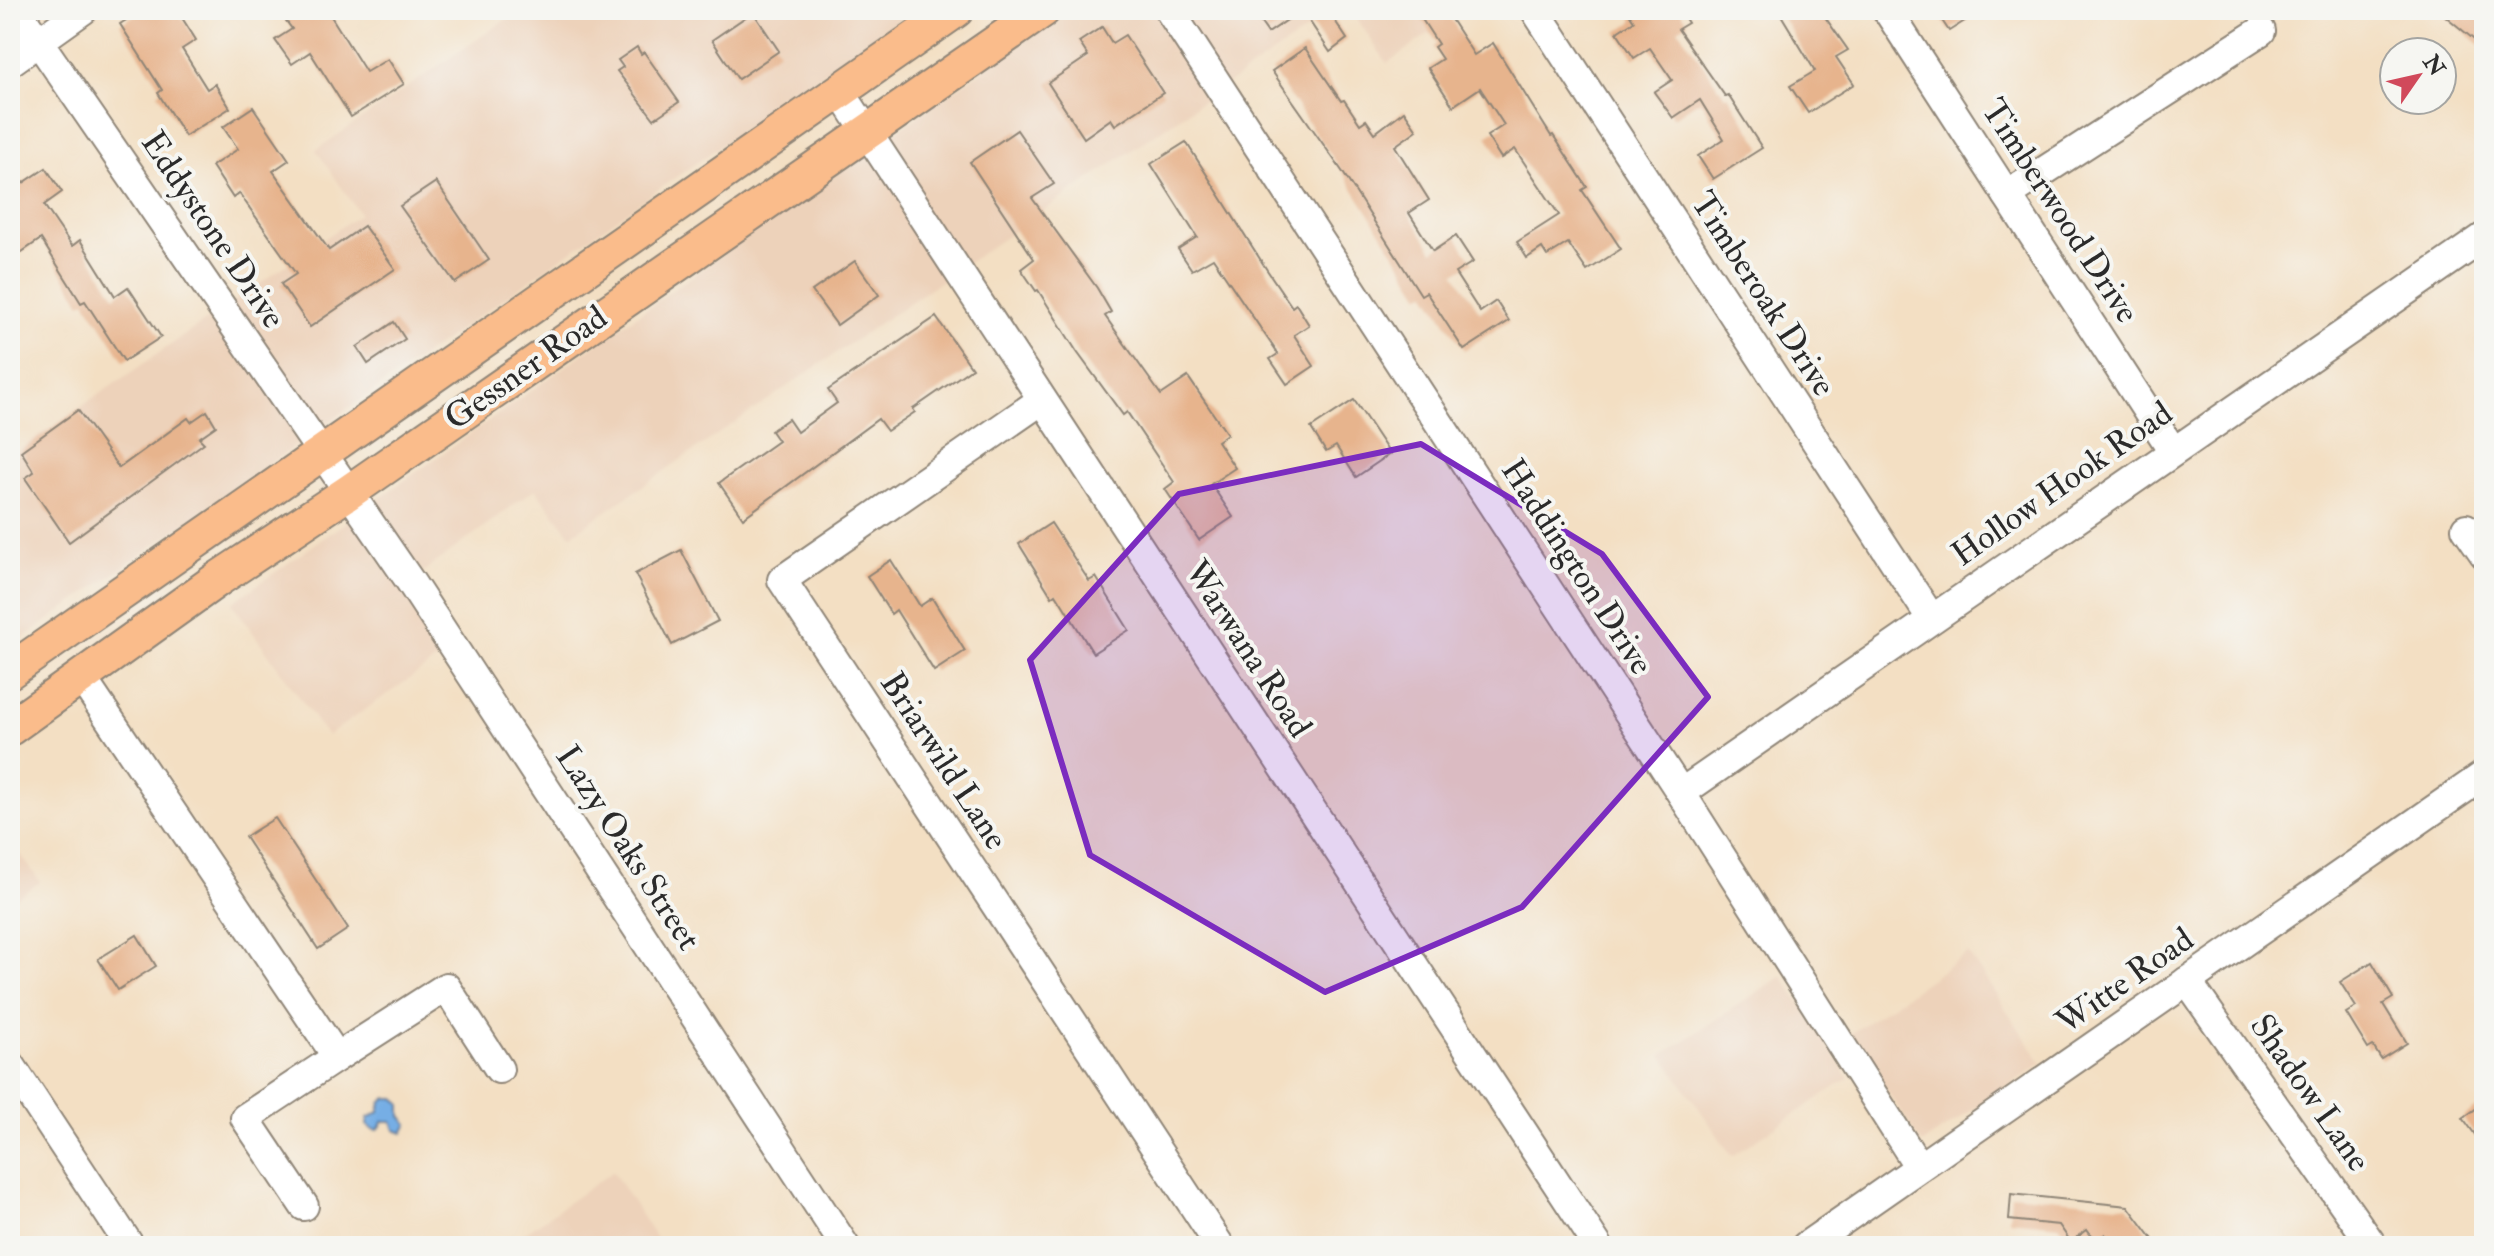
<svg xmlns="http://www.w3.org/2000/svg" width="2494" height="1256" viewBox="0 0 2494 1256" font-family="'IM FELL Double Pica',serif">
<rect width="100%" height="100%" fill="#f6f6f2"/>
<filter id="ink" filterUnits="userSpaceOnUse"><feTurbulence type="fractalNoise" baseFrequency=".0125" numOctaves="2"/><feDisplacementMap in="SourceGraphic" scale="16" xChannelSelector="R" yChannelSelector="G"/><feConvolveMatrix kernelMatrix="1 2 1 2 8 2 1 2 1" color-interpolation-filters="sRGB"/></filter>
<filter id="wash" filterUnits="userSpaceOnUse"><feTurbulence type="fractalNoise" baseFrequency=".006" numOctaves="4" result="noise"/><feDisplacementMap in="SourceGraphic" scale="32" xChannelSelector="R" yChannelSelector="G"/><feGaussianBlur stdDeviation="1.8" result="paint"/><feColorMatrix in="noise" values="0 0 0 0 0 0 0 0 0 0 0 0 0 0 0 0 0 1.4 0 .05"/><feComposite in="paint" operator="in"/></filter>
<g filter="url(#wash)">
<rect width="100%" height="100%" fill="#f3dfc3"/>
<!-- built -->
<g fill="#edd2ba">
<polygon points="520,10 913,10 10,647 10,456 360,214 316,150"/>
<polygon points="1067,10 1336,10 571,535 535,489 411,581 454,648 327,736 232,603"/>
<polygon points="1351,10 1463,10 1387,63"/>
<polygon points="10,839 40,882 10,902"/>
<polygon points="1968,953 2042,1063 1922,1144 1850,1034"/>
<polygon points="1782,976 1849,1078 1732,1156 1662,1055"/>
<polygon points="613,1172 661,1246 506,1246 612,1172"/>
</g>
<!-- water -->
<polygon fill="#76aee5" stroke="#506c88" stroke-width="2" points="387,1098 395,1098 401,1103 401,1116 408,1124 403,1133 395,1130 392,1121 384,1121 378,1130 372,1129 367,1125 368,1118 379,1112 381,1103"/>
<g id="blocks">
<!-- building -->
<g fill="#e7b48d">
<polygon points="142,10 177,10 196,40 182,49 207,89 215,84 230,108 185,136 158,93 162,90 120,24"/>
<polygon points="278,10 327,10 366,72 388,59 404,84 351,117 310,52 292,64 275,40 292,29"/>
<polygon points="1252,10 1328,10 1347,39 1330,52 1302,10 1268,33"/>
<polygon points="1416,10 1445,10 1474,55 1493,43 1551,136 1553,135 1587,187 1582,190 1621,249 1587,271 1568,243 1547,256 1542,248 1527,258 1517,242 1559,215 1515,149 1501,158 1487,136 1504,125 1480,88 1453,106 1428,68 1442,59 1434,47 1438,44"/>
<polygon points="1627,10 1680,10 1688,23 1678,29 1725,96 1728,95 1762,148 1713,179 1698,156 1724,139 1700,100 1673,118 1654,92 1672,80 1650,48 1634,58 1617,32 1634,21"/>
<polygon points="1778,10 1820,10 1848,50 1836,57 1854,84 1808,113 1790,86 1815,71"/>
<polygon points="1935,10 1982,10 1949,31"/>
<polygon points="2438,10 2484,10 2484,48"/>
<polygon points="753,12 779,51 738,79 712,40"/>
<polygon points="1102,27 1112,43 1125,35 1163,93 1115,125 1111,119 1084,138 1048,83 1088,56 1079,42"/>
<polygon points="637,47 641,54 644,52 679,102 654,119 617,71 623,67 618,60"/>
<polygon points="1305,48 1341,101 1344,100 1360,124 1366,120 1375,133 1404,111 1417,130 1395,146 1429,200 1409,213 1433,251 1456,236 1473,262 1455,273 1480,312 1496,301 1509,321 1464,350 1426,292 1421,295 1342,171 1272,71"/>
<polygon points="253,107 289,160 273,171 329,250 364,226 395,269 310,327 281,284 296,274 239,193 233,198 212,166 238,149 223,127"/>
<polygon points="1017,130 1054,184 1032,198 1097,288 1111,312 1105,316 1161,395 1188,377 1227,434 1217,441 1235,468 1211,484 1233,517 1199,540 1165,489 1174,482 1127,412 1123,415 1077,352 1038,290 1036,291 1021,269 1034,259 970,162"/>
<polygon points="1186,142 1267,270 1292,307 1296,304 1309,325 1294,335 1314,366 1287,384 1270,359 1278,354 1213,258 1192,270 1178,249 1197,237 1151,164"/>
<polygon points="46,168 62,192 44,205 72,246 80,240 115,296 128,287 161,337 124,361 85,301 81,303 41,239 10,260 10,229 18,224 10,213 10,192"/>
<polygon points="436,182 489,260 455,283 400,206"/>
<polygon points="855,261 879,295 837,325 812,291"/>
<polygon points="936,317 972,368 913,409 915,412 887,431 878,419 743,518 719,483 778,441 771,431 788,419 797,432 837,403 828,390"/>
<polygon points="394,322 405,339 368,364 357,347"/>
<polygon points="1354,400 1390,454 1356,477 1336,446 1326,452 1311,428"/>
<polygon points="78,410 119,468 188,418 191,422 207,411 216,426 199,438 204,443 69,542 25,478 34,472 21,451"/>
<polygon points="1051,523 1089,581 1096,577 1129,630 1093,653 1056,594 1052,597 1019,544"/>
<polygon points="681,550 718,621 672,645 635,574"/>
<polygon points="891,560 920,606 932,598 965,651 934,671 896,610 891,614 867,576"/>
<polygon points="275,818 348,929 318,949 245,837"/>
<polygon points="137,935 156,966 118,990 98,959"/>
<polygon points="2372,962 2393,998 2383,1004 2407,1043 2381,1059 2373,1046 2368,1049 2346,1013 2356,1007 2340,982"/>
<polygon points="2484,1103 2484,1147 2463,1118"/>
<polygon points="2011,1194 2128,1206 2158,1246 2114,1246 2105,1234 2095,1241 2087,1230 2071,1242 2059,1225 2009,1220"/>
</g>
</g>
</g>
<g filter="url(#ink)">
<use href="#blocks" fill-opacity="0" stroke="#8f8577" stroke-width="2"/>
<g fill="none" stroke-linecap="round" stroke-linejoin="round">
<defs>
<g id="minor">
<polyline points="17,10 410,581 845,1246"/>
<polyline points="1169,10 1681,793 1919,1167"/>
<polyline points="1535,10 1931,618"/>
<polyline points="1887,10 2173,451"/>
<polyline points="10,62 83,10"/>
<polyline points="840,91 1598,1246"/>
<polyline points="2007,195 2261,31"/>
<polyline points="1042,400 782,580 1220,1246"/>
<polyline points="2466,528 2484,554"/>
<polyline points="81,677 337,1057 446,987 499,1069"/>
<polyline points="1681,793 2484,237"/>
<polyline points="2187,981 2373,1246"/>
<polyline points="10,1064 130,1246"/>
<polyline points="304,1206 245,1118 337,1057"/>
<polyline points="1806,1246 2484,775"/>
</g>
<g id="major">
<polyline points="10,671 956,10"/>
<polyline points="10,728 218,579 349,492 1043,10"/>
</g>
</defs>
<!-- minor casing -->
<use href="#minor" stroke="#8f8577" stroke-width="32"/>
<!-- major casing -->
<use href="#major" stroke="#8f8577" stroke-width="38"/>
<!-- minor -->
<use href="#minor" stroke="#fff" stroke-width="28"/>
<!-- major -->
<use href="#major" stroke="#fabc8b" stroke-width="34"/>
</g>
</g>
<!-- marked area -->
<path fill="#7b2cbf" fill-opacity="0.2" stroke="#7b2cbf" stroke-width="6" stroke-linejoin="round" d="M 1421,444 L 1602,554 L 1708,697 L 1522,907 L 1325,992 L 1090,855 L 1030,660 L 1179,494 Z"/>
<g text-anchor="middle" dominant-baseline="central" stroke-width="8" stroke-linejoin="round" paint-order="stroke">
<!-- street labels -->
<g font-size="34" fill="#2b2b2b" stroke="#f6f6f2">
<text transform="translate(2060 211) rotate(57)">Timberwood Drive</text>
<text transform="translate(213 230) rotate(56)">Eddystone Drive</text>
<text transform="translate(1763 294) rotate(57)">Timberoak Drive</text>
<text transform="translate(526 368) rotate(-35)">Gessner Road</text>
<text transform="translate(2062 484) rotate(-35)">Hollow Hook Road</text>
<text transform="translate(1577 567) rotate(57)">Haddington Drive</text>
<text transform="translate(1248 649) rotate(57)">Warwana Road</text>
<text transform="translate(944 761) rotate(57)">Briarwild Lane</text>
<text transform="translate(628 848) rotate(57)">Lazy Oaks Street</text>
<text transform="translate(2125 981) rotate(-35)">Witte Road</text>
<text transform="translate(2310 1093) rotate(55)">Shadow Lane</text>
</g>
</g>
<!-- margin -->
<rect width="2494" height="1256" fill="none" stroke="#f6f6f2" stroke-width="40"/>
<!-- north arrow -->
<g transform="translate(2418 76) rotate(56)"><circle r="38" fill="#f6f6f2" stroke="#a5a5a2" stroke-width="2"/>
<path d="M0-6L14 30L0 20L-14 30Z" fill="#d1495b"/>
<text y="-12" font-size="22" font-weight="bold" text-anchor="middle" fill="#2b2b2b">N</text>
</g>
</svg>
